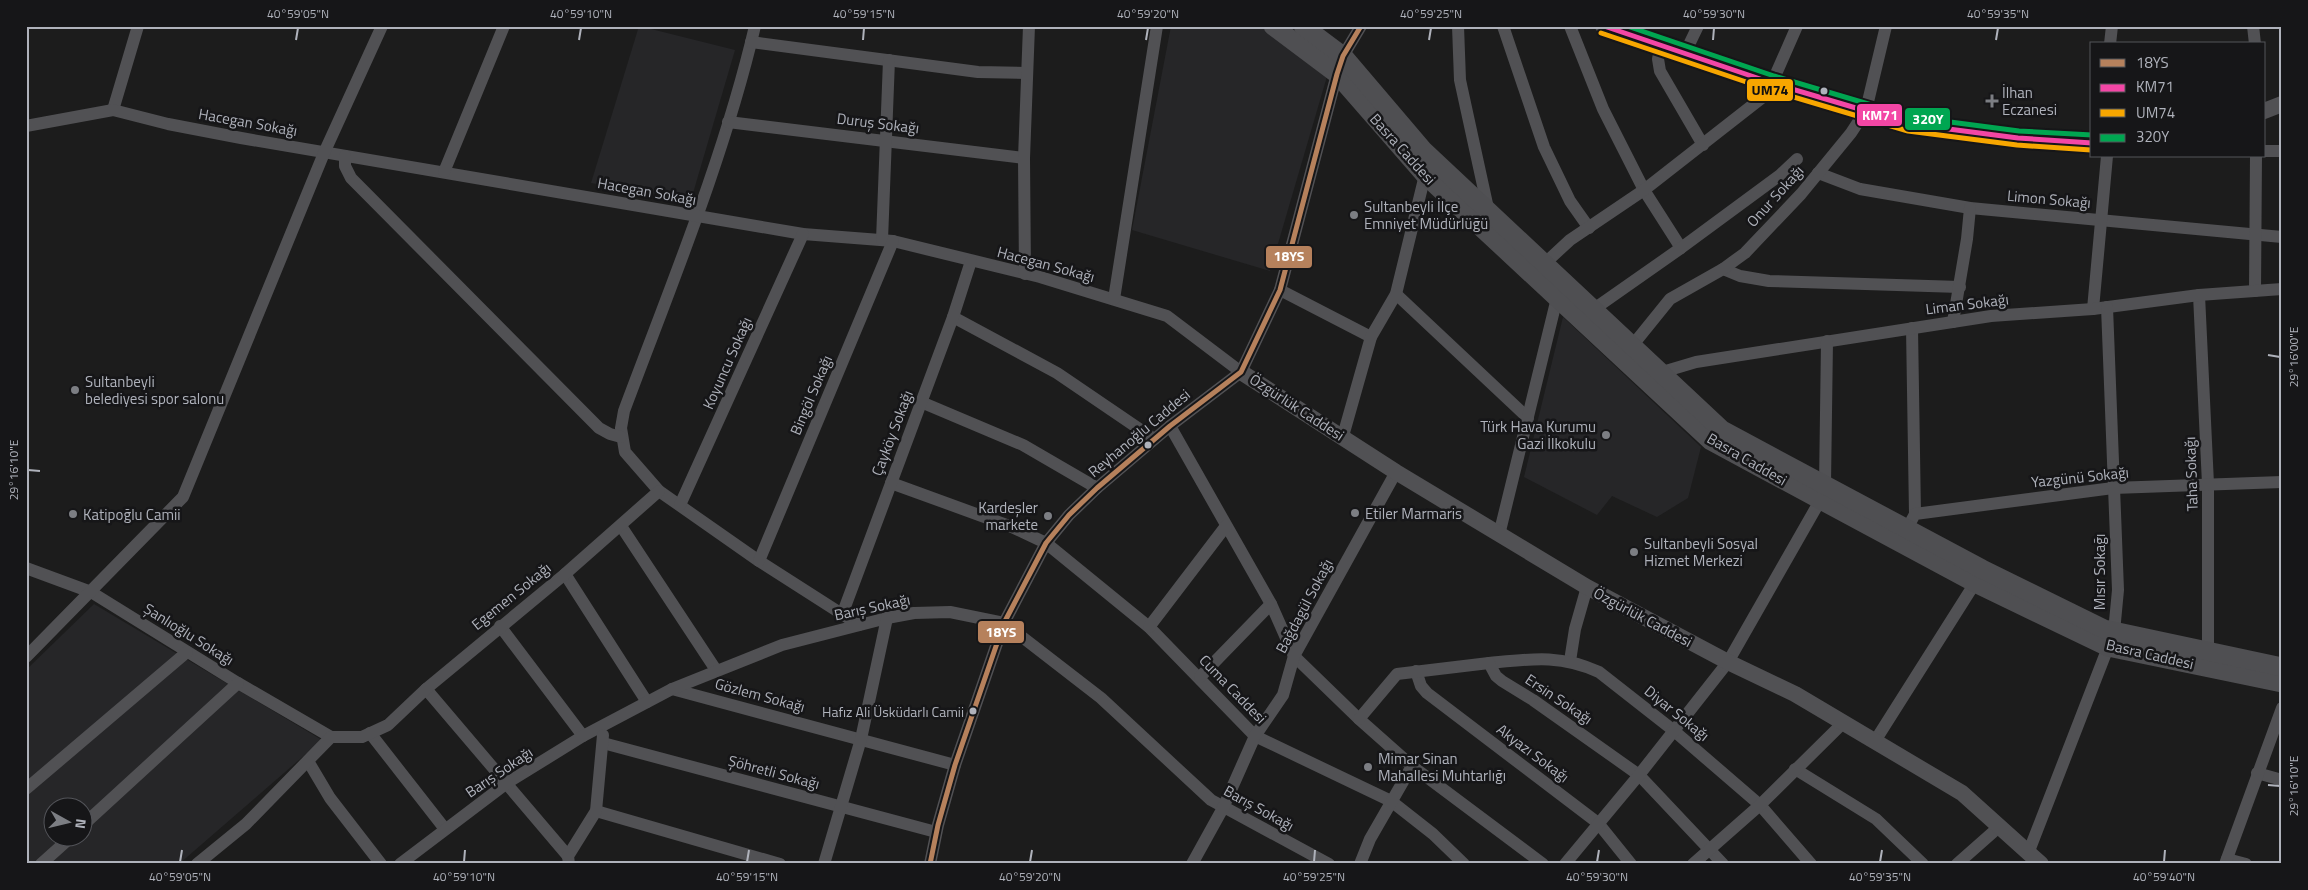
<svg xmlns="http://www.w3.org/2000/svg" width="2308" height="890" viewBox="0 0 2308 890" font-family="'Titillium Web',sans-serif">
<rect width="100%" height="100%" fill="#1c1c1c"/>
<!-- built -->
<g fill="#262628" fill-rule="evenodd">
<polygon points="639,26 735,50 691,200 591,183"/>
<polygon points="1171,26 1262,26 1328,73 1270,271 1132,230"/>
<polygon points="1563,317 1701,447 1688,498 1657,517 1612,496 1597,515 1524,477"/>
<path d="M 94,604 L 322,740 L 179,864 L 26,864 L 26,670 ZM 52,808 L 82,808 L 82,838 L 52,838 Z"/>
</g>
<g fill="none" stroke-linecap="round" stroke-linejoin="round">
<!-- minor -->
<g stroke="#515154" stroke-width="12">
<path d="M 755,26 C 724,158 671,285 624,411 L 621,428 L 625,452 L 659,491 L 759,561 L 859,625"/>
<polyline points="1458,26 1460,80 1489,213"/>
<polyline points="1503,26 1544,147 1570,201 1589,228"/>
<polyline points="1570,26 1603,109 1644,190 1681,248"/>
<polyline points="2253,26 2255,44"/>
<polyline points="751,42 978,72 1027,73"/>
<polyline points="2110,44 2112,26"/>
<polyline points="1661,45 1658,59 1660,71 1703,145"/>
<polyline points="1685,53 1698,26"/>
<polyline points="113,110 138,26"/>
<polyline points="728,122 1024,158"/>
<polyline points="26,126 113,110 168,124 241,138 803,234 893,241 1040,277 1167,316 1241,372"/>
<polyline points="2264,151 2282,151"/>
<polyline points="345,156 345,166 351,178 599,428 610,434 621,437"/>
<polyline points="444,172 504,26"/>
<polyline points="1818,173 1860,189 1970,208 2282,237"/>
<polyline points="882,240 889,60"/>
<polyline points="1543,265 1570,240 1644,190 1763,97 1772,83 1797,26"/>
<polyline points="1723,269 1740,276 1769,281 1960,287"/>
<polyline points="1025,274 1024,158 1029,26"/>
<polyline points="1280,290 1371,337"/>
<polyline points="2255,291 2256,156"/>
<polyline points="1396,294 1528,418"/>
<polyline points="2199,295 2208,484 2208,651"/>
<polyline points="1114,299 1157,26"/>
<polyline points="1594,309 1681,248 1780,175 1797,159"/>
<polyline points="2093,309 2107,156"/>
<polyline points="953,317 1057,373 1154,439"/>
<polyline points="1953,322 1967,239 1970,208"/>
<polyline points="1912,328 1915,514"/>
<polyline points="1632,346 1670,299 1723,269 1745,253 1801,194 1851,133 1866,110 1886,26"/>
<polyline points="1659,373 1696,362 1991,316 2093,309 2199,295 2282,289"/>
<polyline points="921,402 1023,445 1097,488"/>
<polyline points="1170,426 1271,604 1294,656 1359,719 1412,766 1543,864"/>
<polyline points="1343,436 1371,337 1396,294 1425,175"/>
<polyline points="891,483 1012,527 1046,543 1149,627 1255,736 1391,801 1433,834 1464,864"/>
<polyline points="680,505 803,234"/>
<polyline points="621,526 716,670"/>
<polyline points="1499,535 1557,298 1561,294"/>
<polyline points="1903,536 1915,514 2113,488 2282,482"/>
<polyline points="759,561 893,241"/>
<polyline points="26,568 91,592 238,683 331,737"/>
<polyline points="565,574 647,702"/>
<polyline points="842,615 953,317 971,261"/>
<polyline points="500,626 583,736"/>
<polyline points="1149,627 1226,526"/>
<polyline points="26,657 183,497 324,153 382,26"/>
<polyline points="1570,661 1575,629 1587,587"/>
<path d="M 1489,663 C 1530,659 1560,654 1599,672 L 1673,730 L 1760,805 L 1811,864"/>
<polyline points="1416,671 1421,686 1427,693 1598,823 1631,864"/>
<polyline points="1200,677 1271,604"/>
<polyline points="426,689 568,856"/>
<polyline points="672,689 955,765"/>
<polyline points="1359,719 1397,674 1489,663 1496,676 1502,681 1533,700 1639,775 1723,864"/>
<polyline points="370,733 445,829"/>
<polyline points="1875,741 1975,583"/>
<polyline points="603,743 936,832"/>
<polyline points="308,761 330,798 381,864"/>
<polyline points="1795,769 1876,819 1923,864"/>
<polyline points="2257,773 2282,780"/>
<polyline points="26,789 187,652"/>
<polyline points="596,811 780,864"/>
<polyline points="82,826 238,683"/>
<polyline points="2029,851 2114,632 2118,590 2107,307"/>
<polyline points="2227,859 2246,864"/>
<polyline points="41,864 70,838"/>
<polyline points="197,864 246,824 331,737 362,737 388,725 426,689 565,574 659,491"/>
<polyline points="400,864 507,783 583,736 672,689 782,645 887,618 914,613 950,612 1004,623 1101,698 1211,800 1329,864"/>
<polyline points="569,864 568,856 596,811 603,735"/>
<polyline points="824,864 861,739 887,618"/>
<polyline points="930,864 938,825 955,765 1004,623 1046,543 1069,515 1097,488 1170,426 1241,372 1280,290 1337,74 1343,56 1361,26"/>
<polyline points="1192,864 1223,808 1255,736 1283,695 1294,656 1396,472"/>
<polyline points="1360,864 1370,839 1412,766"/>
<polyline points="1565,864 1639,775 1728,662 1821,499 1825,484 1827,341"/>
<polyline points="1693,864 1760,805 1843,723"/>
<polyline points="1957,864 2000,826"/>
<polyline points="2225,864 2282,708"/>
</g>
<!-- tertiary -->
<g stroke="#515154" stroke-width="16">
<polyline points="1603,26 1772,83 1910,124 2018,138 2092,143"/>
<polyline points="2264,111 2282,104"/>
<polyline points="1241,372 1396,472 1587,587 1728,662 1795,694 1962,793 2041,864"/>
</g>
<!-- secondary -->
<g stroke="#4f4f52" stroke-width="19">
<polyline points="1273,26 1337,74 1425,175 1711,441 1975,583 2108,647 2282,683"/>
<polyline points="1303,26 1343,56 1423,150 1722,430 1982,569 2104,629 2282,667"/>
</g>
<defs>
<polyline id="bus-1" points="930,864 938,825 955,765 1004,623 1046,543 1069,515 1097,488 1170,426 1241,372 1280,290 1337,74 1343,56 1361,26"/>
<polyline id="bus-2" points="1604,26 1772,83 1910,124 2018,138 2092,143"/>
<polyline id="bus-3" points="1601,33 1770,90 1908,131 2017,145 2091,150"/>
<polyline id="bus-4" points="1627,26 1774,76 1912,117 2019,131 2092,135"/>
</defs>
<!-- bus-1 casing -->
<use href="#bus-1" stroke="#161618" stroke-width="9"/>
<!-- bus-2 casing -->
<use href="#bus-2" stroke="#161618" stroke-width="9"/>
<!-- bus-3 casing -->
<use href="#bus-3" stroke="#161618" stroke-width="9"/>
<!-- bus-4 casing -->
<use href="#bus-4" stroke="#161618" stroke-width="9"/>
<!-- bus-1 -->
<use href="#bus-1" stroke="#b6815c" stroke-width="5"/>
<!-- bus-2 -->
<use href="#bus-2" stroke="#f346a5" stroke-width="5"/>
<!-- bus-3 -->
<use href="#bus-3" stroke="#f7a600" stroke-width="5"/>
<!-- bus-4 -->
<use href="#bus-4" stroke="#00a651" stroke-width="5"/>
</g>
<!-- ticks -->
<path fill="none" stroke="#afb2bb" stroke-width="2" d="M 296,40 L 298,28M 579,40 L 581,28M 863,40 L 864,28M 1146,40 L 1148,28M 1429,40 L 1431,28M 1713,40 L 1714,28M 1996,40 L 1998,28M 2268,355 L 2280,357M 28,470 L 40,471M 2268,785 L 2280,786M 180,862 L 182,850M 464,862 L 465,850M 747,862 L 749,850M 1030,862 L 1032,850M 1314,862 L 1315,850M 1597,862 L 1599,850M 1880,862 L 1882,850M 2164,862 L 2165,850"/>
<!-- markers -->
<g fill="#afb2bb" stroke="#161618" stroke-width="2">
<circle cx="1824" cy="91" r="4.5"/>
<circle cx="1148" cy="445" r="4.5"/>
<circle cx="973" cy="711" r="4.5"/>
</g>
<g fill="#7c7e83" stroke="#161618" stroke-width="2">
<path d="M1989.5 93.5h5v5h5v5h-5v5h-5v-5h-5v-5h5z"/>
<circle cx="1354" cy="215" r="5"/>
<circle cx="75" cy="390" r="5"/>
<circle cx="1606" cy="435" r="5"/>
<circle cx="1355" cy="513" r="5"/>
<circle cx="73" cy="514" r="5"/>
<circle cx="1048" cy="516" r="5"/>
<circle cx="1634" cy="552" r="5"/>
<circle cx="1368" cy="767" r="5"/>
</g>
<g text-anchor="middle" dominant-baseline="central" stroke-width="5" stroke-linejoin="round" paint-order="stroke">
<!-- bus labels -->
<g font-size="14" fill="#afb2bb" stroke="#161618" text-anchor="end">
<text x="964" y="711">Hafız Ali Üsküdarlı Camii</text>
</g>
<!-- poi labels -->
<g font-size="15" fill="#afb2bb" stroke="#161618" text-anchor="start">
<text x="2002" y="92">İlhan<tspan x="2002" dy="17">Eczanesi</tspan></text>
<text x="1364" y="206">Sultanbeyli İlçe<tspan x="1364" dy="17">Emniyet Müdürlüğü</tspan></text>
<text x="85" y="381">Sultanbeyli<tspan x="85" dy="17">belediyesi spor salonu</tspan></text>
<text x="1596" y="426" text-anchor="end">Türk Hava Kurumu<tspan x="1596" dy="17">Gazi İlkokulu</tspan></text>
<text x="1038" y="507" text-anchor="end">Kardeşler<tspan x="1038" dy="17">markete</tspan></text>
<text x="1365" y="513">Etiler Marmaris</text>
<text x="83" y="514">Katipoğlu Camii</text>
<text x="1644" y="543">Sultanbeyli Sosyal<tspan x="1644" dy="17">Hizmet Merkezi</tspan></text>
<text x="1378" y="758">Mimar Sinan<tspan x="1378" dy="17">Mahallesi Muhtarlığı</tspan></text>
</g>
<!-- street labels -->
<g font-size="15" fill="#afb2bb" stroke="#161618">
<text transform="translate(248 122) rotate(10)">Hacegan Sokağı</text>
<text transform="translate(878 123) rotate(7)">Duruş Sokağı</text>
<text transform="translate(1403 149) rotate(48)">Basra Caddesi</text>
<text transform="translate(647 191) rotate(10)">Hacegan Sokağı</text>
<text transform="translate(1775 196) rotate(-48)">Onur Sokağı</text>
<text transform="translate(2049 199) rotate(5)">Limon Sokağı</text>
<text transform="translate(1046 264) rotate(15)">Hacegan Sokağı</text>
<text transform="translate(1967 304) rotate(-7)">Liman Sokağı</text>
<text transform="translate(727 363) rotate(-66)">Koyuncu Sokağı</text>
<text transform="translate(811 395) rotate(-67)">Bingöl Sokağı</text>
<text transform="translate(1297 407) rotate(33)">Özgürlük Caddesi</text>
<text transform="translate(892 433) rotate(-69)">Çayköy Sokağı</text>
<text transform="translate(1139 433) rotate(-40)">Reyhanoğlu Caddesi</text>
<text transform="translate(1747 459) rotate(30)">Basra Caddesi</text>
<text transform="translate(2191 474) rotate(-92)">Taha Sokağı</text>
<text transform="translate(2080 477) rotate(-6)">Yazgünü Sokağı</text>
<text transform="translate(2099 572) rotate(-90)">Mısır Sokağı</text>
<text transform="translate(511 596) rotate(-39)">Egemen Sokağı</text>
<text transform="translate(1304 606) rotate(-62)">Bağdagül Sokağı</text>
<text transform="translate(872 607) rotate(-12)">Barış Sokağı</text>
<text transform="translate(1643 617) rotate(28)">Özgürlük Caddesi</text>
<text transform="translate(189 634) rotate(32)">Şanlıoğlu Sokağı</text>
<text transform="translate(2150 654) rotate(13)">Basra Caddesi</text>
<text transform="translate(1233 689) rotate(46)">Cuma Caddesi</text>
<text transform="translate(760 695) rotate(15)">Gözlem Sokağı</text>
<text transform="translate(1559 699) rotate(34)">Ersin Sokağı</text>
<text transform="translate(1677 713) rotate(39)">Diyar Sokağı</text>
<text transform="translate(1533 753) rotate(37)">Akyazı Sokağı</text>
<text transform="translate(499 772) rotate(-34)">Barış Sokağı</text>
<text transform="translate(774 772) rotate(15)">Şöhretli Sokağı</text>
<text transform="translate(1259 808) rotate(29)">Barış Sokağı</text>
</g>
</g>
<g stroke="#161618" stroke-width="2">
<rect x="1746" y="78" width="48" height="24" rx="5" fill="#f7a600"/>
<rect x="1856" y="103" width="47" height="24" rx="5" fill="#f346a5"/>
<rect x="1904" y="107" width="47" height="24" rx="5" fill="#00a651"/>
<rect x="1265" y="245" width="48" height="24" rx="5" fill="#b6815c"/>
<rect x="977" y="620" width="48" height="24" rx="5" fill="#b6815c"/>
</g>
<g font-size="14" text-anchor="middle" font-weight="bold" fill="#fff">
<text x="1880" y="120">KM71</text>
<text x="1928" y="124">320Y</text>
<text x="1289" y="261">18YS</text>
<text x="1001" y="637">18YS</text>
</g>
<g font-size="14" text-anchor="middle" font-weight="bold" fill="#111">
<text x="1770" y="95">UM74</text>
</g>
<!-- border -->
<rect width="2308" height="890" fill="none" stroke="#161618" stroke-width="55"/>
<!-- legend -->
<rect x="2090" y="42" width="175" height="115" fill="#161618" stroke="#535459"/>
<rect x="2100" y="59" width="25" height="8" fill="#b6815c" stroke="#535459"/>
<text x="2136" y="68" font-size="15" fill="#afb2bb">18YS</text>
<rect x="2100" y="84" width="25" height="8" fill="#f346a5" stroke="#535459"/>
<text x="2136" y="92" font-size="15" fill="#afb2bb">KM71</text>
<rect x="2100" y="109" width="25" height="8" fill="#f7a600" stroke="#535459"/>
<text x="2136" y="118" font-size="15" fill="#afb2bb">UM74</text>
<rect x="2100" y="134" width="25" height="8" fill="#00a651" stroke="#535459"/>
<text x="2136" y="142" font-size="15" fill="#afb2bb">320Y</text>
<!-- north arrow -->
<g transform="translate(68 822) rotate(98)"><circle r="24" fill="#161618" stroke="#535459"/>
<path d="M0-4L9 19L0 12L-9 19Z" fill="#7c7e83"/>
<text y="-8" font-size="14" font-weight="bold" text-anchor="middle" fill="#afb2bb">N</text>
</g>
<rect x="28" y="28" width="2252" height="834" fill="none" stroke="#afb2bb" stroke-width="2"/>
<g font-size="12" text-anchor="middle" fill="#afb2bb">
<text x="298" y="18">40°59'05"N</text>
<text x="581" y="18">40°59'10"N</text>
<text x="864" y="18">40°59'15"N</text>
<text x="1148" y="18">40°59'20"N</text>
<text x="1431" y="18">40°59'25"N</text>
<text x="1714" y="18">40°59'30"N</text>
<text x="1998" y="18">40°59'35"N</text>
<text transform="translate(2294 357) rotate(-90)" y="4">29°16'00"E</text>
<text transform="translate(14 470) rotate(-90)" y="4">29°16'10"E</text>
<text transform="translate(2294 786) rotate(-90)" y="4">29°16'10"E</text>
<text x="180" y="881">40°59'05"N</text>
<text x="464" y="881">40°59'10"N</text>
<text x="747" y="881">40°59'15"N</text>
<text x="1030" y="881">40°59'20"N</text>
<text x="1314" y="881">40°59'25"N</text>
<text x="1597" y="881">40°59'30"N</text>
<text x="1880" y="881">40°59'35"N</text>
<text x="2164" y="881">40°59'40"N</text>
</g>
</svg>
